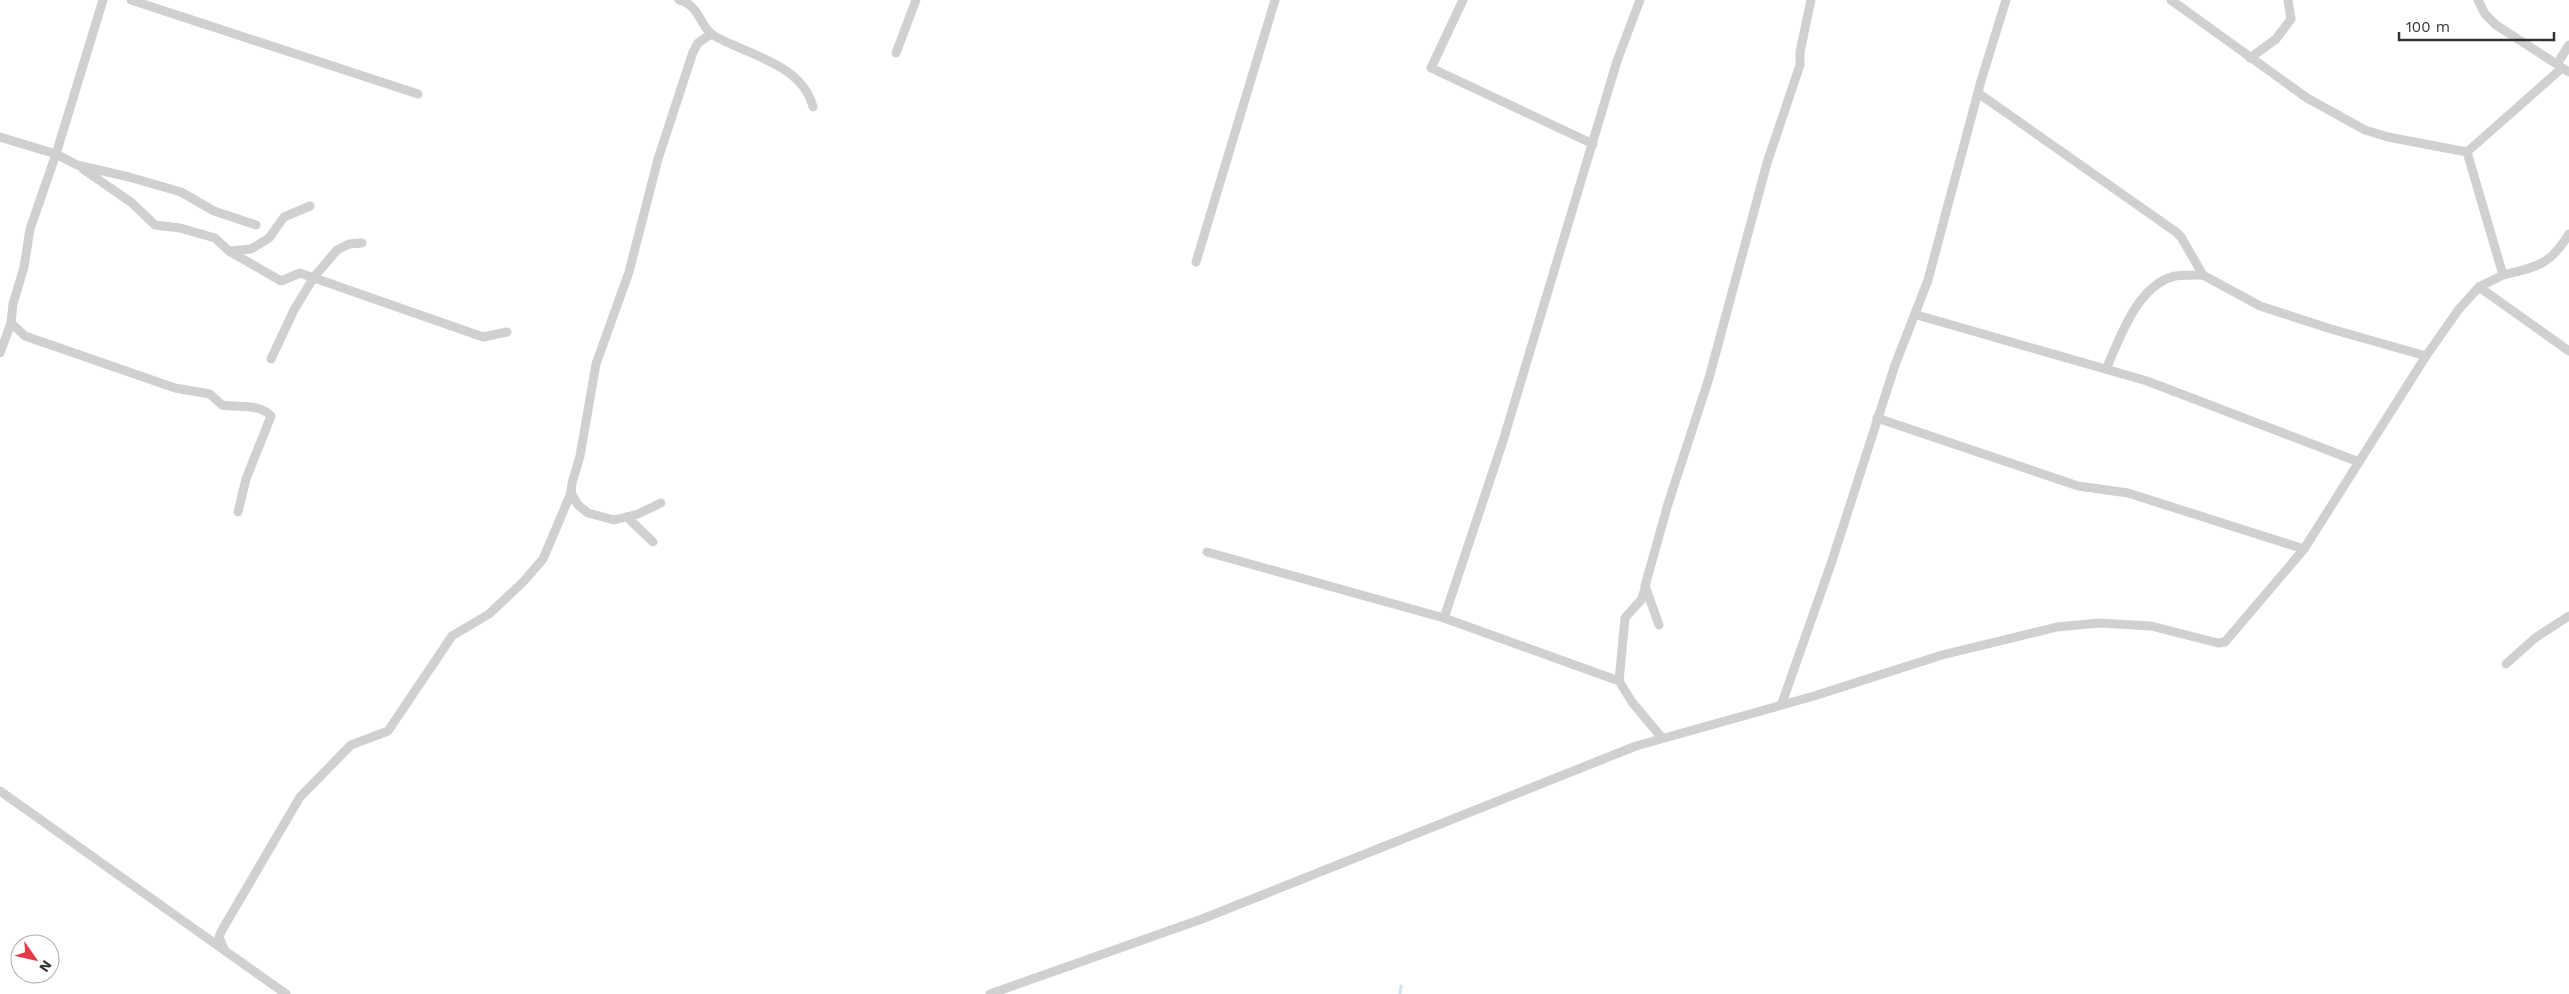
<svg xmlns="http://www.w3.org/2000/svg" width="2569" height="994" viewBox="0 0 2569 994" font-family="'Work Sans',sans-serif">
<rect width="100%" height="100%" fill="#fff"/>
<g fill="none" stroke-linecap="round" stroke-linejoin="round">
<!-- stream -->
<polyline stroke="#cfe2ee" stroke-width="3" points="1400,994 1401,986"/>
<!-- street -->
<g stroke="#d0d0d0" stroke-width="9">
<polyline points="103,0 56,154 77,165 129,177 181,192 214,211 256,225"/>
<polyline points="131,0 418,94"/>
<path d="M 679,0 C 701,6 699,26 713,35 C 746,55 802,63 813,107"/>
<polyline points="1463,0 1431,68 1593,144"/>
<polyline points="2171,0 2307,98 2365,130 2388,137 2467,152"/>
<polyline points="2478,0 2485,14 2496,25 2569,72"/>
<polyline points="896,53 916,0"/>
<polyline points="2250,58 2276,39 2291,19 2288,0"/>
<polyline points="2557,64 2569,45"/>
<polyline points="1978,93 2176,232 2181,237 2203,275 2260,306 2331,329 2426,356"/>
<path d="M 0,137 L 56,154 L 30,229 L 24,267 L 13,304 L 11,323 L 25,336 L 175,388 L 210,394 L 222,405 C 238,408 259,403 271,416 L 246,479 L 238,512"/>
<polyline points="83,169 132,203 155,225 180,228 215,238 229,251 251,249 269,238 284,217 310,206"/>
<polyline points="229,251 281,281 300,273 483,337 507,332"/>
<polyline points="1196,262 1275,0"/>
<path d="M 2503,275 C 2537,267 2550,265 2569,234"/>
<polyline points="2479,287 2569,351"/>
<polyline points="1917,315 2147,381 2359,462"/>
<polyline points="0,353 11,323"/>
<polyline points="271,359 294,310 314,277 337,250 349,244 362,243"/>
<path d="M 2106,369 C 2120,338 2137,285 2175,276 C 2184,275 2194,275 2203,275"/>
<polyline points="1877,418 2078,486 2128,493 2304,549"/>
<polyline points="661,503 638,514 614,520 588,513 578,505 571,493 572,483 580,456 596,364 629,272 658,159 693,52 698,43 711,34"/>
<polyline points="628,518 653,542"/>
<polyline points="1207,552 1444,618 1619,681 1632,702 1662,738"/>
<polyline points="1444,618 1503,441 1617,61 1640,0"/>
<polyline points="1659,625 1645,586 1668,504 1709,378 1767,163 1800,65 1800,52 1811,0"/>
<polyline points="2506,664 2535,638 2569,616"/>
<polyline points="1619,681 1625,618 1641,600 1645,589"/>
<polyline points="1782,703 1831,564 1895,365 1928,280 1981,81 2006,0"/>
<polyline points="0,791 286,994"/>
<polyline points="224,949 219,937 222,930 300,797 351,745 388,731 452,636 489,614 524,581 543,559 571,493"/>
<polyline points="990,994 1202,919 1636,746 1814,696 1942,655 2057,627 2099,623 2151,626 2218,643 2225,642 2304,549 2426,356 2459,309 2479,287 2503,275 2467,152 2562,68"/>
</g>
</g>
<!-- north arrow -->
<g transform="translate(35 959) rotate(124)"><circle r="24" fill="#ffffff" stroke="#adadad"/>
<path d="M0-4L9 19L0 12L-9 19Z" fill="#e63946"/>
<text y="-8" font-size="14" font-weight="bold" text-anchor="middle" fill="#333333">N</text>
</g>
<!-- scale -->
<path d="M2399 32v8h155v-8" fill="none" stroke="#333333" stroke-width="2.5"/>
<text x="2406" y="32" font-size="15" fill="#333333" stroke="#ffffff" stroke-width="4" paint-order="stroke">100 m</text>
</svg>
